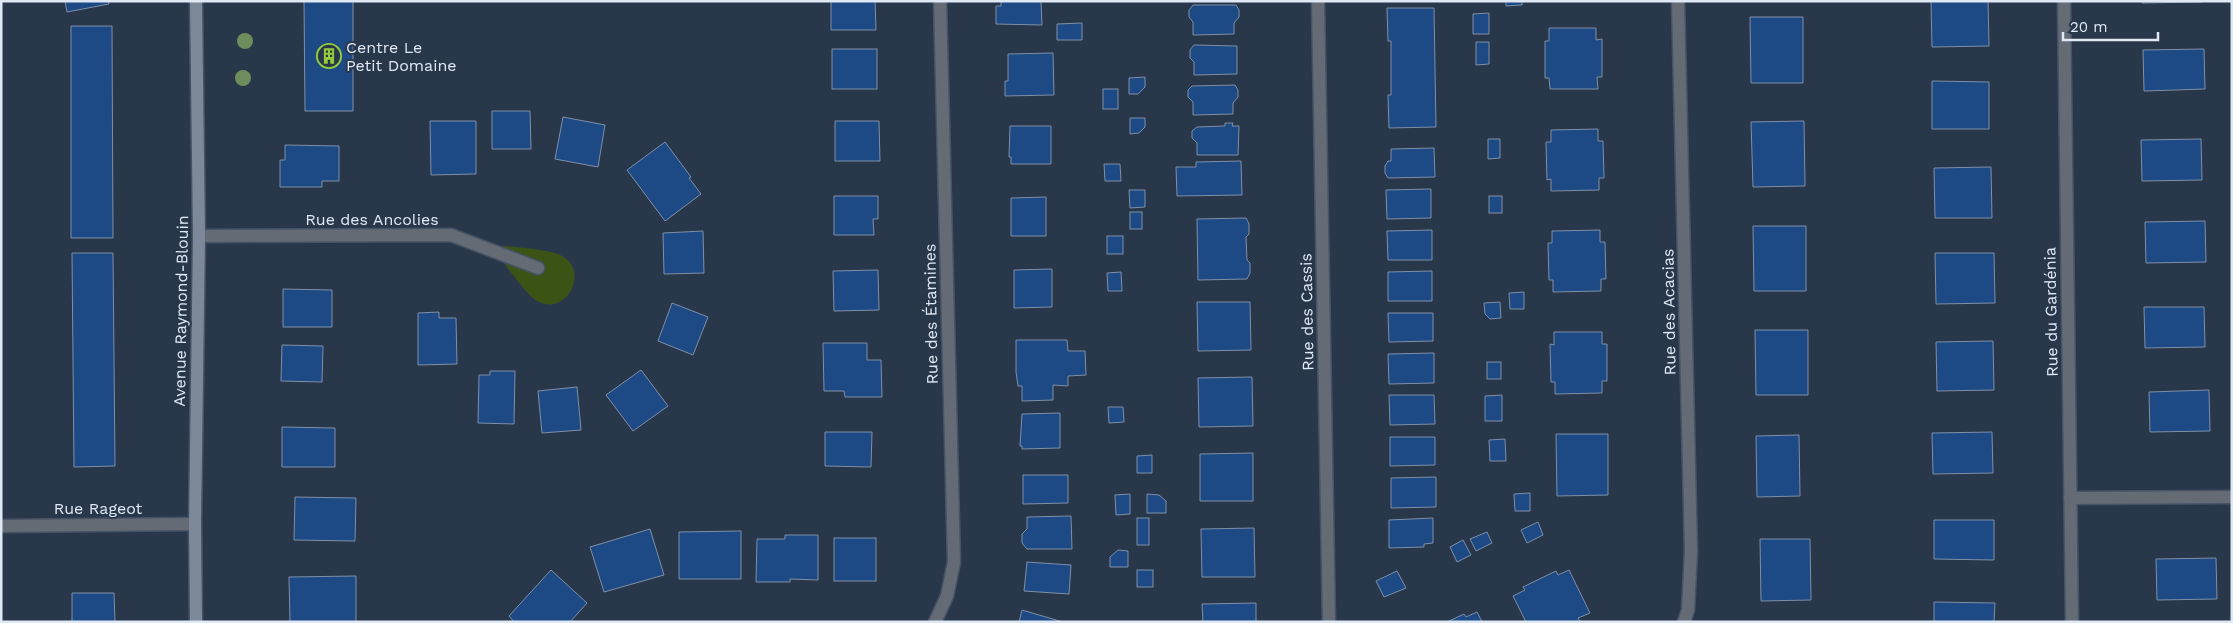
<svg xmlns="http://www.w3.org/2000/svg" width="2233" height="623" viewBox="0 0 2233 623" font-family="'Work Sans',sans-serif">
<rect width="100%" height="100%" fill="#29374b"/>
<!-- green -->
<path fill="#3b5416" d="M 505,246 C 522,248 542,249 558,254 C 592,267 568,318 537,301 C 527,296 505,264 497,254 L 497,247 Z"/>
<!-- building -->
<g fill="#1d4a85" stroke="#7f8fa6">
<polygon points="65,1 108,1 109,4 67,12"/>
<polygon points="304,1 353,1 353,111 305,111"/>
<polygon points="831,1 875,1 876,30 831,30"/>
<polygon points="1001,1 1041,1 1042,25 996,24 996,6 1001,6"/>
<polygon points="1506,1 1522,1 1522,5 1506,6"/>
<polygon points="1931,1 1988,1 1989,46 1932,47"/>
<polygon points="2142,1 2202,1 2202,2 2142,3"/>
<polygon points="1193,5 1236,5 1239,10 1239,17 1234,23 1234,34 1193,35 1193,22 1189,17 1189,10"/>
<polygon points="1387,8 1434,8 1436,127 1389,128 1388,95 1391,95 1391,41 1388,41"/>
<polygon points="1489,13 1489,34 1473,34 1473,14"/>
<polygon points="1750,17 1803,17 1803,83 1751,83"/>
<polygon points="1082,23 1082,40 1057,40 1057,24"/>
<polygon points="71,26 112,26 113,238 71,238"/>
<polygon points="1549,28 1596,28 1596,40 1602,39 1602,77 1597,77 1598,89 1550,89 1549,78 1545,78 1545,41 1549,41"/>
<polygon points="1476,42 1489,42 1489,64 1476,65"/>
<polygon points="1194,45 1237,46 1237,74 1194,75 1194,62 1190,58 1190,50"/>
<rect x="832" y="49" width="45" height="40"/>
<polygon points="2204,49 2205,89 2144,91 2143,50"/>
<polygon points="1053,53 1054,95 1005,96 1005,81 1008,81 1008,54"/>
<polygon points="1145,77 1145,87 1138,94 1129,94 1129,78"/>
<polygon points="1932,81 1989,82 1989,129 1932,129"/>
<polygon points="1235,85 1238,90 1238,97 1233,103 1233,114 1193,115 1193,102 1188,97 1188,90 1192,86"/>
<rect x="1103" y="89" width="15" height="20"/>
<polygon points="492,111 530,111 531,149 492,149"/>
<polygon points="563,117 605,125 598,167 555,159"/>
<polygon points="1130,118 1145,118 1145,127 1139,133 1130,134"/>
<polygon points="430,121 476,121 476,174 431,175"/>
<polygon points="835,121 879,121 880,161 835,161"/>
<polygon points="1804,121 1805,186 1753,187 1751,122"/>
<polygon points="1225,123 1233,123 1232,126 1239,126 1238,155 1197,155 1197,143 1192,138 1192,131 1197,127 1225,126"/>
<polygon points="1010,126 1051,126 1051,164 1011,164 1011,157 1009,157"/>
<polygon points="1598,129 1598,141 1603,141 1604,178 1599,178 1599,190 1551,191 1551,179 1547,180 1546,142 1551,142 1551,130"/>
<polygon points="1488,139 1500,139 1500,158 1488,159"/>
<polygon points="2201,139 2202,180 2142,181 2141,140"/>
<polygon points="665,142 691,177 689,178 701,194 665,221 627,170"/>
<polygon points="285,145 339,146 339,181 322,181 322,187 280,187 280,160 285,160"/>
<polygon points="1434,148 1435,177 1388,178 1385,173 1385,166 1388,161 1391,161 1391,149"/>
<polygon points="1241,161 1242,195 1177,196 1176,167 1196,167 1196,162"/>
<polygon points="1104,164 1120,164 1121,181 1105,181"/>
<polygon points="1991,167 1992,218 1935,218 1934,168"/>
<polygon points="1431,189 1431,218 1387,219 1386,190"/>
<polygon points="1129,190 1145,190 1145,207 1130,208"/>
<polygon points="834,196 878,196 878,219 873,219 874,235 834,235"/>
<rect x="1489" y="196" width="13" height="17"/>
<polygon points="1046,197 1046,236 1011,236 1011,198"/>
<rect x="1130" y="212" width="12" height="17"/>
<polygon points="1246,218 1249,224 1249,234 1246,237 1247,260 1250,263 1250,273 1247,279 1198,280 1197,219"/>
<polygon points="2205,221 2206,262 2146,263 2145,222"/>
<polygon points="1753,226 1806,226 1806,291 1754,291"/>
<polygon points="1432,230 1432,260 1388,260 1387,231"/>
<polygon points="1600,230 1600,242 1605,242 1606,279 1601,279 1601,291 1553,292 1553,280 1549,280 1548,243 1552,243 1552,231"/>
<polygon points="703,231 704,273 664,274 663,233"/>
<rect x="1107" y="236" width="16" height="18"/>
<polygon points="72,253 113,253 115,466 74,467"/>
<polygon points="1935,253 1994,253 1995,303 1936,304"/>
<polygon points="1052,269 1052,307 1014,308 1014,270"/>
<polygon points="878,270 879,310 834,311 833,271"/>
<polygon points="1432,271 1432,301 1388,301 1388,272"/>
<polygon points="1121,272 1122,291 1108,291 1107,273"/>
<polygon points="283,289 332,290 332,327 283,327"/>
<polygon points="1524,292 1524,309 1510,309 1509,293"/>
<polygon points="1197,302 1250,302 1251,350 1198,351"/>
<polygon points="1500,302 1501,318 1490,319 1485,314 1484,303"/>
<polygon points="672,303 708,317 693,355 658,341"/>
<polygon points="2144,307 2204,307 2205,347 2145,348"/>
<polygon points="439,312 439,318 456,318 457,364 418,365 418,313"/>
<polygon points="1388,313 1433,313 1433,341 1389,342"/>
<polygon points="1755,330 1808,330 1808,395 1756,395"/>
<polygon points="1554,332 1602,332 1602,344 1607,344 1607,381 1602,381 1602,393 1555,394 1555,382 1551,382 1550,344 1554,345"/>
<polygon points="1016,340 1067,340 1068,351 1085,351 1086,375 1068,376 1068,386 1053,385 1053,400 1022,401 1022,386 1018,386 1016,372"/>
<polygon points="1993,341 1994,390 1937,391 1936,342"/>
<polygon points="823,343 867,343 867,360 881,360 882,397 845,397 844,391 824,391"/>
<polygon points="282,345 323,346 322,382 281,381"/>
<polygon points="1434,353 1434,383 1389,384 1388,354"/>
<rect x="1487" y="362" width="14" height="17"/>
<polygon points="641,370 668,406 633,431 606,395"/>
<polygon points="490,371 515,371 514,424 478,423 479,375 490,375"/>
<polygon points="1252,377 1253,426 1199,427 1198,378"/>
<polygon points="577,387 581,430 542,433 538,391"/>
<polygon points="2209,390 2210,431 2150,432 2149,392"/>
<polygon points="1389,395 1434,395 1435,424 1390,425"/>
<polygon points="1502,395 1502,421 1485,421 1485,396"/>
<polygon points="1108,407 1123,407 1124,422 1109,423"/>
<polygon points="1060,413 1060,448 1022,449 1022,446 1020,446 1022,414"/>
<polygon points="282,427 335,428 335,467 282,467"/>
<polygon points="825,432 872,432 871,467 825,466"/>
<polygon points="1992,432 1993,473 1933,474 1932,433"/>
<polygon points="1556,434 1608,434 1608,495 1557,496"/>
<polygon points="1799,435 1800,496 1757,497 1756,436"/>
<polygon points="1390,437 1435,437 1435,465 1390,466"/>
<polygon points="1505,439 1506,461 1490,461 1489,440"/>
<polygon points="1253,453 1253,501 1200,501 1200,454"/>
<polygon points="1152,455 1152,473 1137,473 1137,456"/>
<polygon points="1023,475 1068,475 1068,503 1023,504"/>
<polygon points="1436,477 1436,507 1391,508 1391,478"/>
<polygon points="1530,493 1530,511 1515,511 1514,494"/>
<polygon points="1130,494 1130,514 1116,515 1115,495"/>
<polygon points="1147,494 1159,495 1166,501 1166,513 1147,513"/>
<polygon points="295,497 356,498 355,541 294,540"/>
<polygon points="1071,516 1072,549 1027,549 1022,543 1022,534 1027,529 1027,517"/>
<rect x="1137" y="518" width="12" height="27"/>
<polygon points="1433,518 1433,543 1424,544 1424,547 1389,548 1389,520"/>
<polygon points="1934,520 1994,520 1994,560 1934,559"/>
<polygon points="1538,522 1543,535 1527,543 1521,530"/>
<polygon points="1254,528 1255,577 1202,577 1201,529"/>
<polygon points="650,529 664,575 604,592 590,547"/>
<polygon points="741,531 741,579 679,579 679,532"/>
<polygon points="1487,532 1492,543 1476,551 1470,539"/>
<polygon points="785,535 818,535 818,580 790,579 790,582 756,582 757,539 785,539"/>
<rect x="834" y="538" width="42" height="43"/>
<polygon points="1760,539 1810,539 1811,600 1761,601"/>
<polygon points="1463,540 1471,555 1457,562 1450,547"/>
<polygon points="1118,550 1128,551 1128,567 1110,567 1110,557"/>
<polygon points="2216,558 2217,599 2157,600 2156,559"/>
<polygon points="1027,562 1071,565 1069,594 1024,591"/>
<polygon points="551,570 587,603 570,622 514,622 509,616"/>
<rect x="1137" y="570" width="16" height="17"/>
<polygon points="1569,570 1590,613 1578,618 1580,622 1526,622 1513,596 1525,590 1523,587 1556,571 1558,575"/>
<polygon points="1397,571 1406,588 1384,597 1376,581"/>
<polygon points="356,576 356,622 290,622 289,577"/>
<polygon points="72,593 114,593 115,622 72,622"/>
<polygon points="1934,602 1995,603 1994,622 1934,622"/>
<polygon points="1256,603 1256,622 1203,622 1202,604"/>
<polygon points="1022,610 1063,622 1019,622"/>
<polygon points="1477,612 1482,622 1447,622 1464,614 1466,617"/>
</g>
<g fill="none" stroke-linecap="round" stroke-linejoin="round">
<defs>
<g id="street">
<polyline points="1318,1 1329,622"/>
<polyline points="1678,1 1691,551 1688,610 1684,622"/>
<polyline points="2064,1 2072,622"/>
<polyline points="199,236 451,235 538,268"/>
<polyline points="2070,498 2232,497"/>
<polyline points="1,526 195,524"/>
<polyline points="935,622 947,596 954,562 940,1"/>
</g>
<polyline id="secondary" points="196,1 199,236 195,524 196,622"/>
</defs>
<!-- street casing -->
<use href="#street" stroke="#465366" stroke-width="15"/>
<!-- secondary casing -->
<use href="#secondary" stroke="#465366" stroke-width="15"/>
<!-- street -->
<use href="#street" stroke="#646b75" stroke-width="12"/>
<!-- secondary -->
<use href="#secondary" stroke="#7d8898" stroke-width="12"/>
</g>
<!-- trees -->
<g fill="#6e8d5d">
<circle cx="245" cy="41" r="8"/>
<circle cx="243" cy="78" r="8"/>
</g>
<!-- icons -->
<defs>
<symbol id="building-ring" viewBox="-11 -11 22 22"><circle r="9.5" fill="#29374b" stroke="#94cc3c" stroke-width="1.5"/><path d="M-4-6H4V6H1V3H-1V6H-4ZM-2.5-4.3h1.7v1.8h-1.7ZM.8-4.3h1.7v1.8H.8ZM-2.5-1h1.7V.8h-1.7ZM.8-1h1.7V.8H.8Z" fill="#94cc3c"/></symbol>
</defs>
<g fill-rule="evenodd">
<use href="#building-ring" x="315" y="42" width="28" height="28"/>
</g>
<g text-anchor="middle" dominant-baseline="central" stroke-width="4" stroke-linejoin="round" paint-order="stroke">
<!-- poi labels -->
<g font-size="16" fill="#dfe8f5" stroke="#29374b" text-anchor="start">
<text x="346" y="47">Centre Le<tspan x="346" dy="18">Petit Domaine</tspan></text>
</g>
<!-- street labels -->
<g font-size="16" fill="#dfe8f5" stroke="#29374b">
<text x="372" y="219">Rue des Ancolies</text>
<text transform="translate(181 311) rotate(-89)">Avenue Raymond-Blouin</text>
<text transform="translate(1307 312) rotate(-91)">Rue des Cassis</text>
<text transform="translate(1669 312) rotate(-91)">Rue des Acacias</text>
<text transform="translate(2051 312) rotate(-91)">Rue du Gardénia</text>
<text transform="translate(931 314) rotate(-91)">Rue des Étamines</text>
<text x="98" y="508">Rue Rageot</text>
</g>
</g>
<!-- border -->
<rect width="2233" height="623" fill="none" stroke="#dfe8f5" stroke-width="5"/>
<!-- scale -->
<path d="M2063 32v8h95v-8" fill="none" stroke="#dfe8f5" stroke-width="2.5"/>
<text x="2070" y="32" font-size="15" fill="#dfe8f5" stroke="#29374b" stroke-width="4" paint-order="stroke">20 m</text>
</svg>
